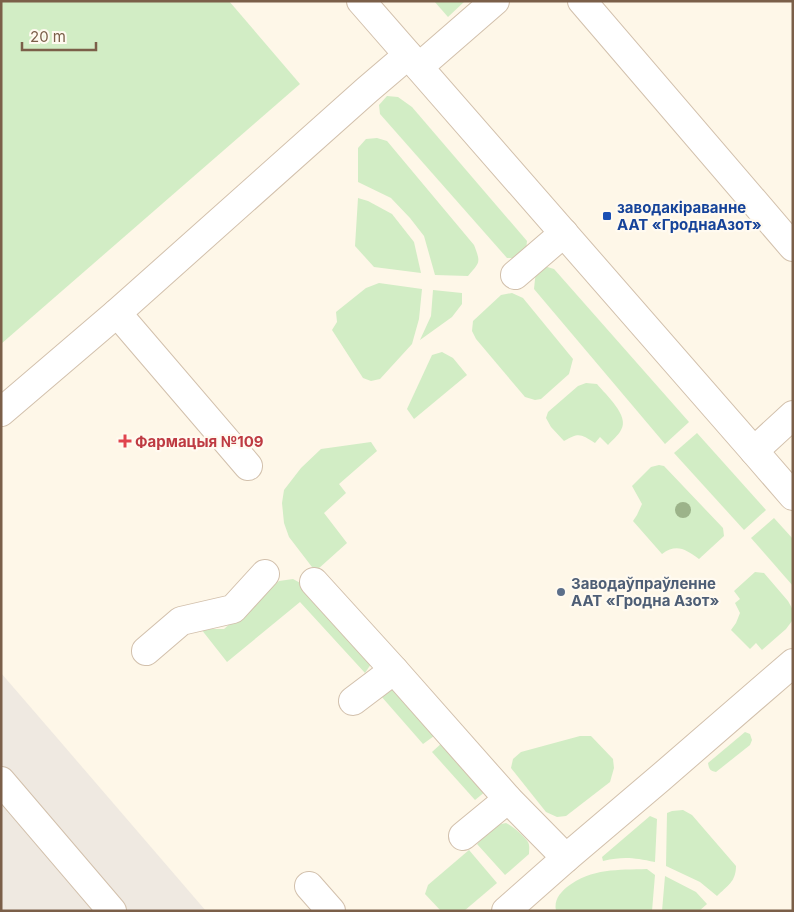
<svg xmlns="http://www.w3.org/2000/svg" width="794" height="912" viewBox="0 0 794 912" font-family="Inter,sans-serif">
<rect width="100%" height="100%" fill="#fef7e8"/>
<!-- industrial -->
<polygon fill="#efe9e1" points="1,673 58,739 206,911 1,911"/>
<!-- green -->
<g fill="#d2edc5">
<polygon points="1,1 229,1 300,84 1,344"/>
<polygon points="434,1 465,1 448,17"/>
<polygon points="387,96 398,97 412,107 527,241 526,250 517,258 507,258 380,114 379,105"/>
<path d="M 377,138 L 387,141 L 474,245 C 481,263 480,262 468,276 L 435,275 L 424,236 L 410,218 L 391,198 L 358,182 L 358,148 L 366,139 Z"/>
<polygon points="358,198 368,201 392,214 414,242 421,273 374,267 355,246"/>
<polygon points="544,266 554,269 689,422 665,444 534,289 536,270"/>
<polygon points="379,283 422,289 419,319 412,344 380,379 371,381 363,378 332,330 337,322 336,312 366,288"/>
<polygon points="433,290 462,293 462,304 452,317 420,340 431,316"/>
<polygon points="512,293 523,298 573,359 569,374 541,399 535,400 525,397 476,339 472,331 473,321 501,295"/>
<polygon points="442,352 453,358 467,375 414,419 407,409 432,355"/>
<path d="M 586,383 L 597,384 C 606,395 630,416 621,430 C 618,436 612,440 608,445 L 600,437 L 595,443 C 581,434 579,432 564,441 L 551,427 L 546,418 L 548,412 L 578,386 Z"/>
<polygon points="697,433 766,510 744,530 674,453"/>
<polygon points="371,442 377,451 339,484 346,493 324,513 347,543 318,569 312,567 289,537 284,523 282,503 284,490 301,468 321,449"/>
<path d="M 659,465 L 664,466 L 723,528 L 724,536 L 699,559 C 686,550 677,543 662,554 L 633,521 L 637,515 L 642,504 L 632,486 L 651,467 Z"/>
<polygon points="774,518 793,539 793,586 751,538"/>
<polygon points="755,572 764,573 788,601 793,610 793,615 792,621 786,629 762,650 756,643 750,649 731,630 736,623 740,613 735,603 740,599 734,591"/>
<polygon points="293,579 304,585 373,661 365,673 300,602 227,662 201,629 224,629 279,581"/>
<polygon points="391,686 434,736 423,744 381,696"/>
<path d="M 745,732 L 750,734 L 752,740 L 750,745 L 716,772 C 710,771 709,769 708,763 Z"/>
<polygon points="580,736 591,736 613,759 614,768 610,782 566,816 557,817 546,812 511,768 513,759 521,752"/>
<polygon points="443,742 486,791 475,800 432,752"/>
<path d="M 683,810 L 692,815 L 736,866 C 736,882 727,886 717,896 L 700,882 L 666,866 L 667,813 L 672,811 Z"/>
<path d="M 650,816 L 657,819 L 655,862 C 634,858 625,856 603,861 L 602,857 Z"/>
<path d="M 506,823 C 513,826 524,836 528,842 C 530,846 529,850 529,854 L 505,875 L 477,844 L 497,825 Z"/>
<polygon points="469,850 497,883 464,911 441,911 425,894 428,885"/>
<path d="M 647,869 L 655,875 L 652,911 L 556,911 C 554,900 559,894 567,887 C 592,868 618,870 647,869 Z"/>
<polygon points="665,876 696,892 707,904 699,911 662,911"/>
</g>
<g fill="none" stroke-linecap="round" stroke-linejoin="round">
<defs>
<g id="minor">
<polyline points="361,1 754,451 793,496"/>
<polyline points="582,1 793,247"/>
<polyline points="419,67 495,1"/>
<polyline points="515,275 564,233"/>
<polyline points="117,313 248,466"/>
<polyline points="1,412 117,313 367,90 408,55"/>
<polyline points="754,451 793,415"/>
<polyline points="314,582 394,670 508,799 566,858"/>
<polyline points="146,651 181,621 233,609 265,574"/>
<polyline points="353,701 394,670"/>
<polyline points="1,781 112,911"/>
<polyline points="463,836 508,799"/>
<polyline points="309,886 331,911"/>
<polyline points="506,911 566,858 659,779 793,663"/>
</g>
</defs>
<!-- minor casing -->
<use href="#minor" stroke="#d2c0ac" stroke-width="30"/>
<!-- minor -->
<use href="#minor" stroke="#fff" stroke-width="28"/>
</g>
<!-- trees -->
<circle fill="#9cb38a" cx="683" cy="510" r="8"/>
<!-- markers -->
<rect fill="#1a4fb4" stroke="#fffaf0" stroke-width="2" x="602" y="211" width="10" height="10" rx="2.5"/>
<path fill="#e0444e" stroke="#fffaf0" stroke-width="2" d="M122.5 433.5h5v5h5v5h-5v5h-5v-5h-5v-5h5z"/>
<circle fill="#5c6f8a" stroke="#fffaf0" stroke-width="2" cx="561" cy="592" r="5"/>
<g text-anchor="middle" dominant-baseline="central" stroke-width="4.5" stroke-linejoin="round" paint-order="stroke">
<!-- transit labels -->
<g font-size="15" font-weight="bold" fill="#164399" stroke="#fffaf0" text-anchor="start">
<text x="617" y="207">заводакіраванне<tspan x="617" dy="17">ААТ «ГроднаАзот»</tspan></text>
</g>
<!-- health labels -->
<g font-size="15" font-weight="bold" fill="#be3a42" stroke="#fffaf0" text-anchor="start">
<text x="135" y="441">Фармацыя №109</text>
</g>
<!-- service labels -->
<g font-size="15" font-weight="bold" fill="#4e5e75" stroke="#fffaf0" text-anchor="start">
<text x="571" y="583">Заводаўпраўленне<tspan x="571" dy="17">ААТ «Гродна Азот»</tspan></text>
</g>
</g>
<!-- border -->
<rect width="794" height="912" fill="none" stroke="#7b5f49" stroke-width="5"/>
<!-- scale -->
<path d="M22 42v8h74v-8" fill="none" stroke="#7b5f49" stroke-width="2.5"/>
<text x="30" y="42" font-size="15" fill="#7b5f49" stroke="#fffaf0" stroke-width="4" paint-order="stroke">20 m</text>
</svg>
